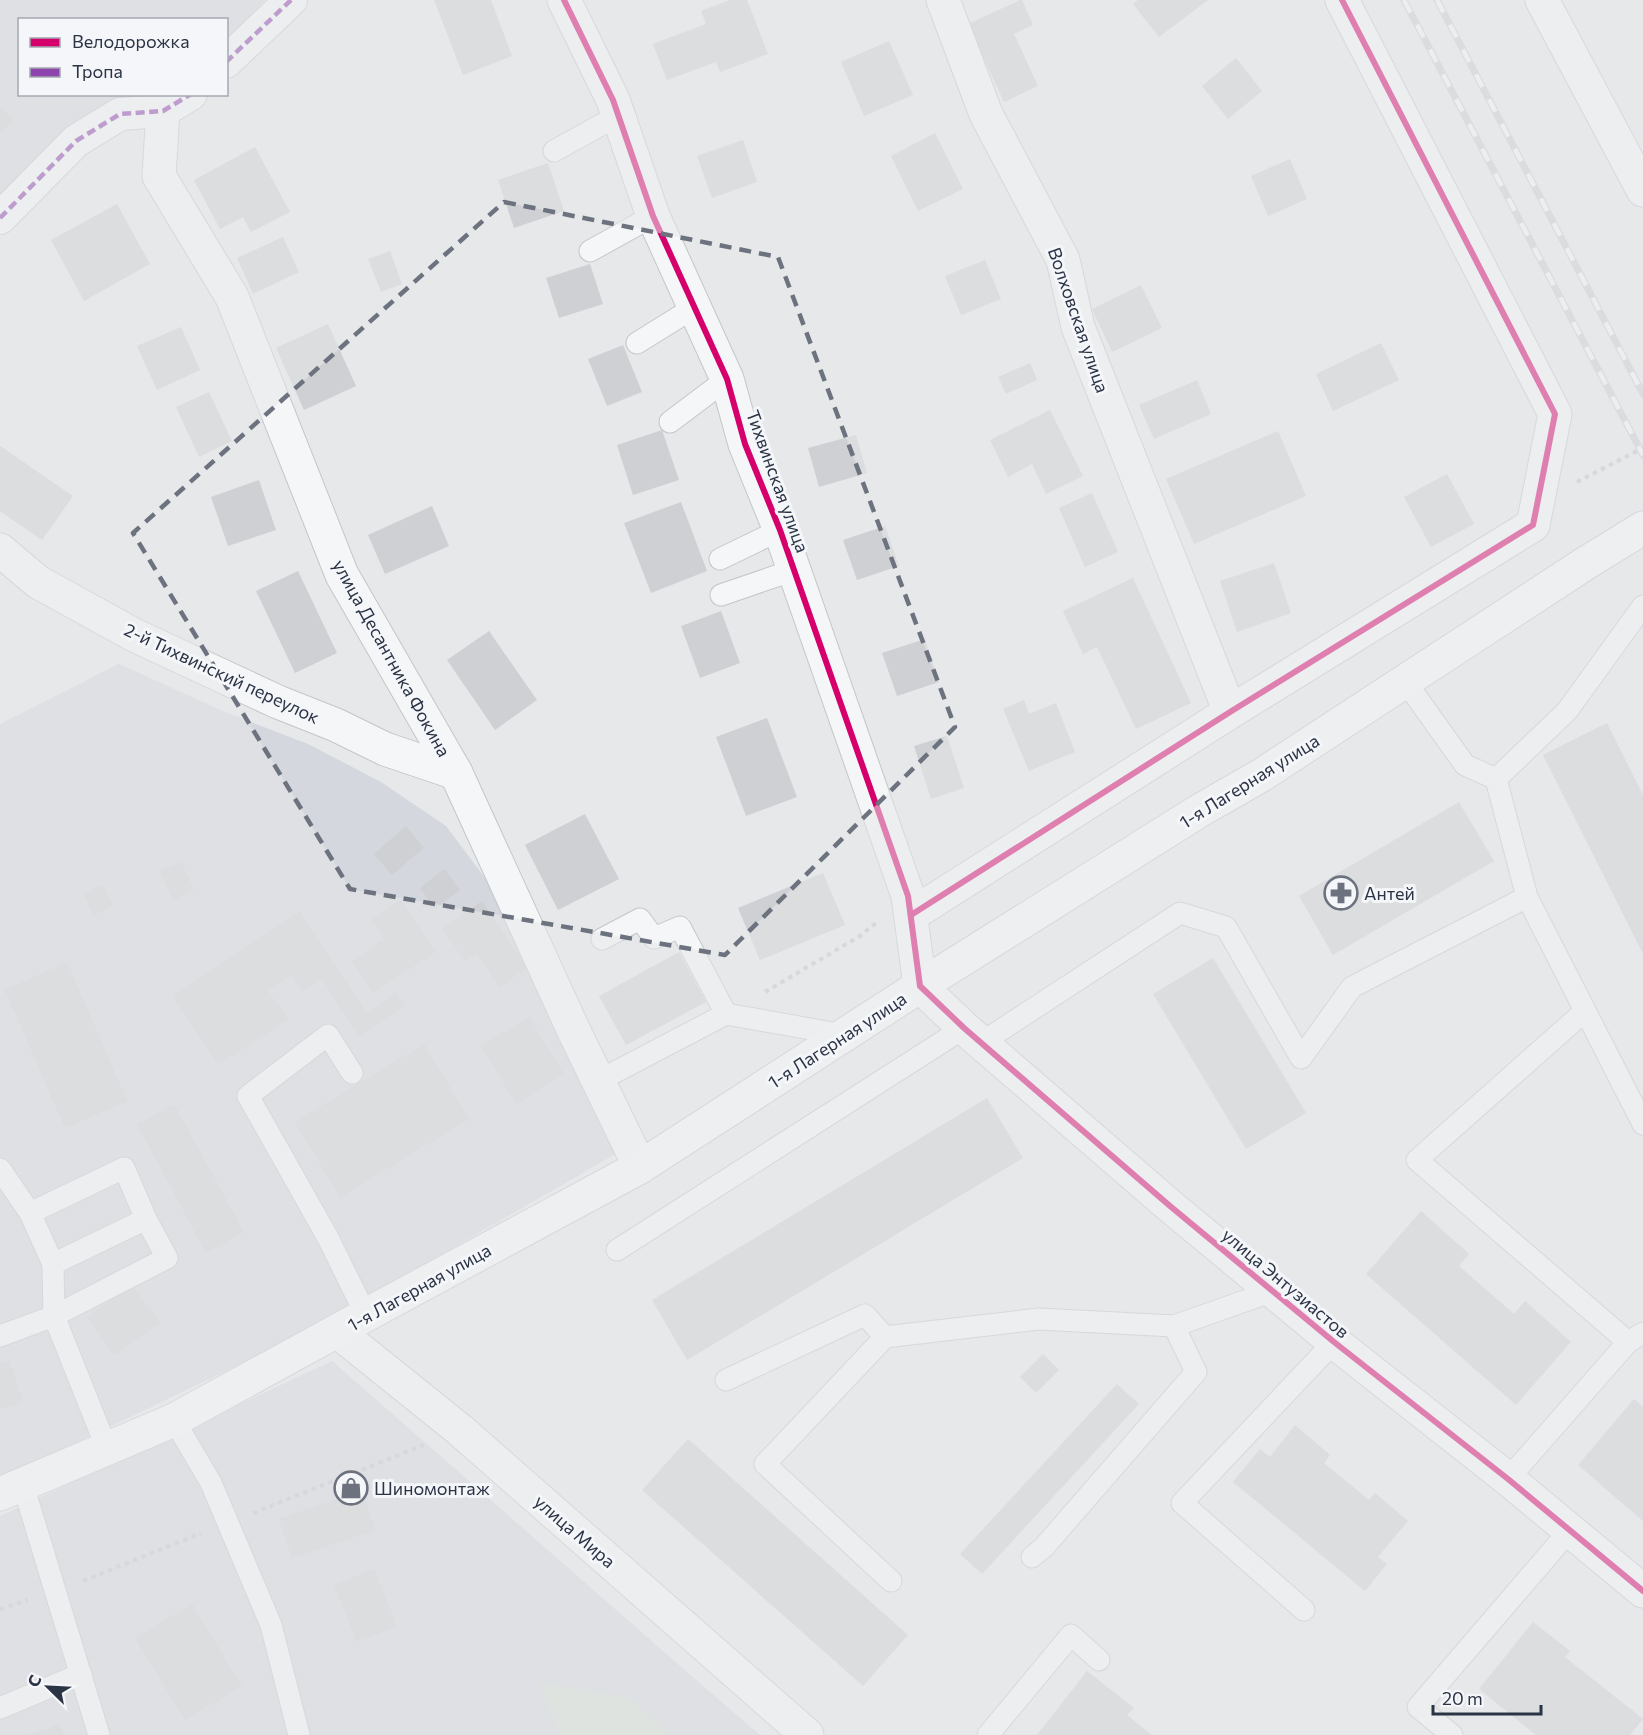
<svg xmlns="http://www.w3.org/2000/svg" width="1643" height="1735" viewBox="0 0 1643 1735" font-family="Commissioner,sans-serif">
<rect width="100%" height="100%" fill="#e6e8ea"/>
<!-- built -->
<g fill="#d4d7dd">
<polygon points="0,0 265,0 227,40 226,20 20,20 20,94 174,95 67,146 0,210"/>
<polygon points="119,664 225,712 308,744 381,782 446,826 494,890 624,1149 428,1262 263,1353 95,1434 0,1477 0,724"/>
<polygon points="332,1361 704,1687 760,1735 0,1735 0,1516"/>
</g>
<!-- green -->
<polygon fill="#d6ded6" points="539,1682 628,1697 671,1735 559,1735"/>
<!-- building -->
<g fill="#ced0d3">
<polygon points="434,0 491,0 512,56 463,75"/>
<polygon points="730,0 747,0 768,54 720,72 716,62 667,80 653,44 706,24 701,11"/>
<polygon points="1020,0 1022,0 1033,25 1014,34 1038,86 1004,102 968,24"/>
<polygon points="1138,0 1208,0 1159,37 1133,4"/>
<polygon points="889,41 913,95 864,116 841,62"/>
<polygon points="1236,58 1262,91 1228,119 1202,86"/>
<polygon points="0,107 14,120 0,134"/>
<polygon points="935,133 963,189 918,211 891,156"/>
<polygon points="743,140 757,182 712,198 697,156"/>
<polygon points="255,147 290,212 251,232 243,217 220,229 194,180"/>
<polygon points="1290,159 1307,199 1268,216 1251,176"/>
<polygon points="548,163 564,211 514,228 498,180"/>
<polygon points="117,204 150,264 84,301 51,240"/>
<polygon points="283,237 299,272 253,294 237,258"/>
<polygon points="390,251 402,284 381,292 368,259"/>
<polygon points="985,260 1001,299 961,315 945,276"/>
<polygon points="590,264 603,304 559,318 546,278"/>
<polygon points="1141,285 1162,328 1112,352 1092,309"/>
<polygon points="328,324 356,386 304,410 276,348"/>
<polygon points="181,327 200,370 157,390 137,346"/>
<polygon points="1381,343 1399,380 1333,411 1316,374"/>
<polygon points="623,345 642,392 607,406 588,359"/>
<polygon points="1030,363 1037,380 1006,394 998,377"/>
<polygon points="1197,380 1211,414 1154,439 1139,405"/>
<polygon points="209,392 232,441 199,457 176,407"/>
<polygon points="1050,410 1083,476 1046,494 1032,464 1008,477 990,440"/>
<polygon points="662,430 679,480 633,495 617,445"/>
<polygon points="1278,431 1306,496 1194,544 1166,479"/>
<polygon points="856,435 867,473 819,487 808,448"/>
<polygon points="0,446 73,496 42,540 0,511"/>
<polygon points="1447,474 1474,524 1431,547 1404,497"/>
<polygon points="259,480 276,530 228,546 211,497"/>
<polygon points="1092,493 1118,552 1085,567 1059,508"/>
<polygon points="681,502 707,571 651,593 624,523"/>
<polygon points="432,506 449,546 385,574 368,535"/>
<polygon points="885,526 899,566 857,580 843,540"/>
<polygon points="1274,563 1291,613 1237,632 1220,581"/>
<polygon points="298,571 337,653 295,673 256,591"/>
<polygon points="1133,578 1191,703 1136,729 1097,647 1083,654 1063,611"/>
<polygon points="721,611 740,663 700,678 681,626"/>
<polygon points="489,631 537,700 495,730 447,660"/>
<polygon points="925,639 939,682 897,696 882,653"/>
<polygon points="1024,700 1029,714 1056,703 1075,752 1029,771 1003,709"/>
<polygon points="767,718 797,797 746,816 716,737"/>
<polygon points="1607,723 1643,795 1643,954 1543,755"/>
<polygon points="947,736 964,788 931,799 914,746"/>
<polygon points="1459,802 1494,861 1333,955 1299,896"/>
<polygon points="585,814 619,879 558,910 525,845"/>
<polygon points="406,826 424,848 392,875 374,854"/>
<polygon points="181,862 194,890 173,900 160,871"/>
<polygon points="444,869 460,890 435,909 420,888"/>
<polygon points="823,873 845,925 760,960 738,908"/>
<polygon points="102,884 113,905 94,915 83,894"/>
<polygon points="401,900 436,952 373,993 352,961 384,939 371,920"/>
<polygon points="482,901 527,968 500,987 477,953 465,961 442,928"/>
<polygon points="300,911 367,1012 396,993 405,1006 359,1036 322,979 303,991 292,975 268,991 288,1019 218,1065 173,996"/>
<polygon points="679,952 706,1002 626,1045 599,996"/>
<polygon points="1213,958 1306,1113 1246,1149 1153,994"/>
<polygon points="67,962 127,1101 65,1128 5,990"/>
<polygon points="529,1017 564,1074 516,1104 481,1046"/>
<polygon points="424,1044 469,1119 340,1197 295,1122"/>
<polygon points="987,1098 1023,1158 687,1360 652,1300"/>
<polygon points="174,1104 244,1232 206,1253 137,1124"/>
<polygon points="1421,1211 1469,1254 1459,1266 1514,1314 1525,1301 1571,1342 1516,1405 1366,1274"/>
<polygon points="132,1285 160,1323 114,1355 87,1317"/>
<polygon points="1043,1354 1059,1370 1036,1393 1020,1377"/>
<polygon points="9,1360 23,1402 0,1409 0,1363"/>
<polygon points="1117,1384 1139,1404 982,1574 960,1554"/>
<polygon points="1634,1399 1643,1407 1643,1521 1578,1465"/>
<polygon points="1295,1425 1330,1455 1324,1463 1369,1500 1375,1493 1408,1521 1378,1557 1387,1564 1365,1591 1233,1482 1260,1449 1270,1457"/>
<polygon points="688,1439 908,1635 863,1686 642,1490"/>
<polygon points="362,1490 375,1530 292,1558 279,1519"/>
<polygon points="374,1569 397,1626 357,1642 334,1585"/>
<polygon points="192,1604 242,1686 185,1720 135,1638"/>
<polygon points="1533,1622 1570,1651 1565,1657 1643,1719 1630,1735 1536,1735 1479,1689"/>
<polygon points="1087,1671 1134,1708 1127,1715 1152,1735 1037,1735"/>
<polygon points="60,1724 64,1735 29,1735"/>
</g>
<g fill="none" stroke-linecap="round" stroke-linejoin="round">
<defs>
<g id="service">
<polyline points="554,151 619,115"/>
<polyline points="590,251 653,216"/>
<polyline points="637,343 695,307"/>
<polyline points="670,422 727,379"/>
<polyline points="720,559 780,530"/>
<polyline points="721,595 794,570"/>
<polyline points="1405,681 1465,765 1496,779"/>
<polyline points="1527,897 1496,779 1567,711 1643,606"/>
<polyline points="1585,1011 1417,1160 1628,1342"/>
<polyline points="726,1014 844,1035"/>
<polyline points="981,1043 1180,913 1226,927 1301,1058 1352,987 1527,897 1643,1124"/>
<polyline points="352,1073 328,1035 248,1096 327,1236 366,1315"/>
<polyline points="598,1081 726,1014 680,927 654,938 640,919 602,939"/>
<polyline points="0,1169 30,1213 124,1168 146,1219 167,1258 54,1316 53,1264 146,1219"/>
<polyline points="30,1213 53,1264"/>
<polyline points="617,1250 964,1028"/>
<polyline points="0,1336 54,1316 107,1449"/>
<polyline points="885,1337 765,1464 891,1581"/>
<polyline points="726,1380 865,1315 885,1337 1039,1319 1174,1326 1273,1291"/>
<polyline points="174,1420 211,1483 271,1625 299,1735"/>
<polyline points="1508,1479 1628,1342 1643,1333"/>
<polyline points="23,1485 99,1735"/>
<polyline points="1032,1557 1044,1547 1196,1372 1174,1326"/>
<polyline points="1304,1610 1182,1503 1334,1342"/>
<polyline points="0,1708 81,1674"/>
<polyline points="988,1735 1071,1635 1099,1660"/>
<polyline points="1452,1735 1418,1707 1570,1530"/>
</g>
<g id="pedestrian">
<polyline points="226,62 291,0"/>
<polyline points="0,218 76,141 120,114 163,111 191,94"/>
</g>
<g id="minor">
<polyline points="564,0 613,100 653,216 727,379 745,444 780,530 908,896 920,986 964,1028 1170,1206 1334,1342 1508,1479 1643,1591"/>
<polyline points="943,0 986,114 1063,260 1078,327 1230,712"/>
<polyline points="1542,0 1643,190"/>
<polyline points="163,111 159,176 232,297 342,575 456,773 573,1029 640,1167"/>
<polyline points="0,550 38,582 134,635 278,702 336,725 385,749 456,773"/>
<polyline points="911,915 1230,712 1533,525 1555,414 1342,0"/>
<polyline points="338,1332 460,1430 807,1735"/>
</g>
<polyline id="secondary" points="0,1494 174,1420 366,1315 640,1167 920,986 1199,811 1260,776 1586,563 1643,528"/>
</defs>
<!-- service casing -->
<use href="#service" stroke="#c4c6c8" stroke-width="23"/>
<!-- pedestrian casing -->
<use href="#pedestrian" stroke="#c4c6c8" stroke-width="34"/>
<!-- minor casing -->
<use href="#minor" stroke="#c4c6c8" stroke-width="35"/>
<!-- secondary casing -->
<use href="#secondary" stroke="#c4c6c8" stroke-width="35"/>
<!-- path -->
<g stroke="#c5c6ca" stroke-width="4" stroke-dasharray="4.5 4.5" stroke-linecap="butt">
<polyline points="1577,482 1643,448"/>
<polyline points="765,992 860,936 876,923"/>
<polyline points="253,1513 424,1445"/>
<polyline points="83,1581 201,1533"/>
<polyline points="0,1609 28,1600"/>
</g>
<!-- service -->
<use href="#service" stroke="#f5f6f7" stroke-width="21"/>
<!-- pedestrian -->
<use href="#pedestrian" stroke="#f5f6f7" stroke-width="32"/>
<!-- minor -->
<use href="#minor" stroke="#f5f6f7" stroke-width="33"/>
<!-- secondary -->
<use href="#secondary" stroke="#f8f8f8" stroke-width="33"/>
<defs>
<g id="rail">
<polyline points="1404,0 1643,455"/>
<polyline points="1437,0 1643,394"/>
</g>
</defs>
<!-- rail casing -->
<use href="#rail" stroke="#cecfd2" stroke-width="7"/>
<!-- rail -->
<use href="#rail" stroke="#f4f6f9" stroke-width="4.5" stroke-dasharray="14" stroke-linecap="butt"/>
<!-- quiet -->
<g stroke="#8e44ad" stroke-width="4.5" stroke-dasharray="9 4.5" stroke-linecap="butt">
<polyline points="226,62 291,0"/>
<polyline points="0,218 76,141 120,114 163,111 191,94"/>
</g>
<defs>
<g id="cycleway">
<polyline points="564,0 613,100 653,216 727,379 745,444 780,530 908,896 920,986 964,1028 1170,1206 1334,1342 1508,1479 1643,1591"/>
<polyline points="911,915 1230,712 1533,525 1555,414 1342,0"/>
</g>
</defs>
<!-- cycleway casing -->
<use href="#cycleway" stroke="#f4f6f9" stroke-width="10"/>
<!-- cycleway -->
<use href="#cycleway" stroke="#d6006c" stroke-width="6"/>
</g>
<!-- marked area -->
<path d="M0 0H1643V1735H0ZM 504,202 L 778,257 L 955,727 L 725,955 L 350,889 L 133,533 Z" fill="#e6e8ea" fill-opacity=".55" fill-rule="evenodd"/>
<path fill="none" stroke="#6c737f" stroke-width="4.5" stroke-dasharray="12 8" stroke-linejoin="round" d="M 504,202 L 778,257 L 955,727 L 725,955 L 350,889 L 133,533 Z"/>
<!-- icons -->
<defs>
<symbol id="pharmacy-ring" viewBox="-11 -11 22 22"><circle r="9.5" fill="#f4f6f9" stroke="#6c737f" stroke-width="1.5"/><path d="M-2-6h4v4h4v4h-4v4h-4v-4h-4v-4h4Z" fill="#6c737f"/></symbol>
<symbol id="shop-ring" viewBox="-11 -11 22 22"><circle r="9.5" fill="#f4f6f9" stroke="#6c737f" stroke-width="1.5"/><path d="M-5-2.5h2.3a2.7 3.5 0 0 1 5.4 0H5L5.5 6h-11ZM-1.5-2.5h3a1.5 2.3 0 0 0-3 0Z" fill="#6c737f"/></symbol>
</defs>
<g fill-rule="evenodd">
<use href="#pharmacy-ring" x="1322" y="874" width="38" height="38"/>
<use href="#shop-ring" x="332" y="1469" width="38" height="38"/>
</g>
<g text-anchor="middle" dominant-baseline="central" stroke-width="6" stroke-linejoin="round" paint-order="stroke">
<!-- street labels -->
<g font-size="18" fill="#2b3445" stroke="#f4f6f9">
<text transform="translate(1079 320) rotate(71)">Волховская улица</text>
<text transform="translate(778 481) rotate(70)">Тихвинская улица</text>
<text transform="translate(392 658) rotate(61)">улица Десантника Фокина</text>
<text transform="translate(222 673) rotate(25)">2-й Тихвинский переулок</text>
<text transform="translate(1249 781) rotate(-32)">1-я Лагерная улица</text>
<text transform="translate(837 1040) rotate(-33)">1-я Лагерная улица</text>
<text transform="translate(1286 1283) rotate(40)">улица Энтузиастов</text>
<text transform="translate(419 1287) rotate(-29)">1-я Лагерная улица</text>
<text transform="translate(575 1531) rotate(41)">улица Мира</text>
</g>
<!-- poi labels -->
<g font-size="18" fill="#2b3445" stroke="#f4f6f9" text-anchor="start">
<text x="1364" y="893">Антей</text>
<text x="374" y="1488">Шиномонтаж</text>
</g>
</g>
<!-- legend -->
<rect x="18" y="18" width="210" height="78" fill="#f4f6f9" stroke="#a4a8b1" stroke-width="1.5"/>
<rect x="30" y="38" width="30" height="9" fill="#d6006c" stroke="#a4a8b1" stroke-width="1.5"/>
<text x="72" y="48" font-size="18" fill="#2b3445">Велодорожка</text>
<rect x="30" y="68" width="30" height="9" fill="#8e44ad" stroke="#a4a8b1" stroke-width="1.5"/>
<text x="72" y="78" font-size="18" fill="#2b3445">Тропа</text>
<!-- north arrow -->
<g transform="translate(48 1687) rotate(294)" stroke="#f4f6f9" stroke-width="4.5" paint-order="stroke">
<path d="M0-4.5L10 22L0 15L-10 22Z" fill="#2b3445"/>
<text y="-9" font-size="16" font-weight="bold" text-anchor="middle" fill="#2b3445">С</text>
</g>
<!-- scale -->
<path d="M1433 1705v9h108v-9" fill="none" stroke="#2b3445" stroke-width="3"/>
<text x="1442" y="1705" font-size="18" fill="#2b3445" stroke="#f4f6f9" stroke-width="4.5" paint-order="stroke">20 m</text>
</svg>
